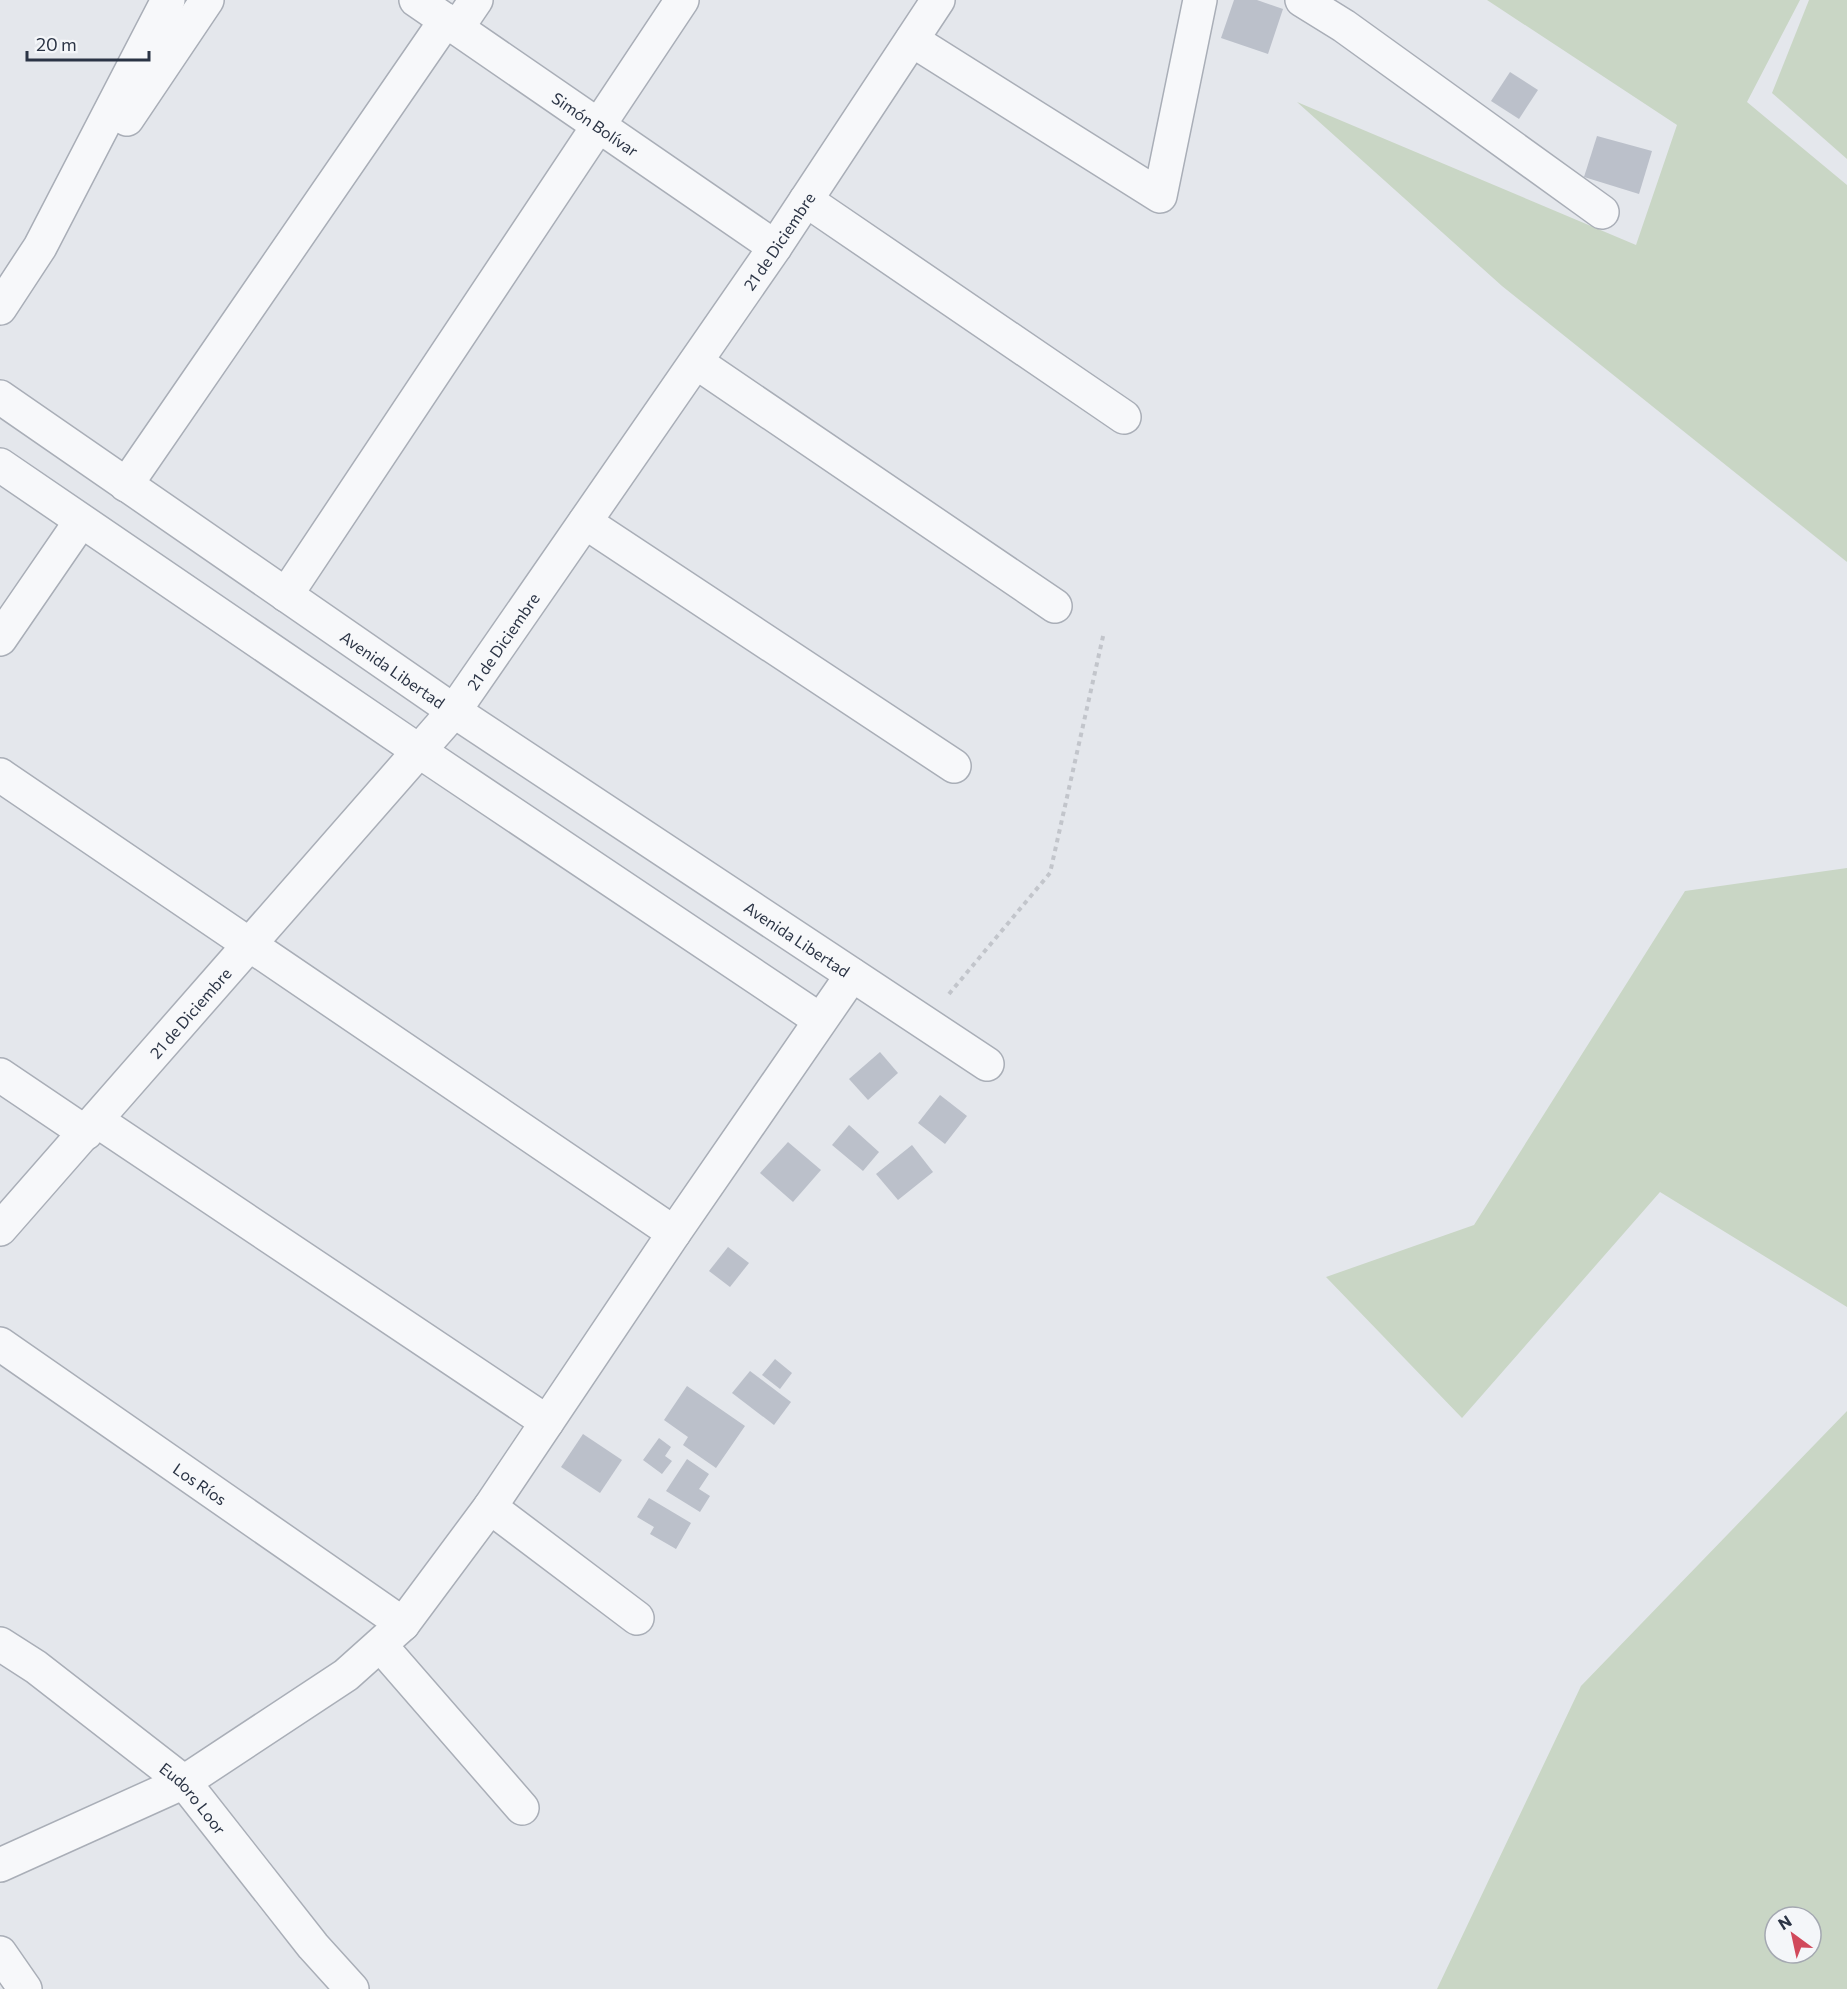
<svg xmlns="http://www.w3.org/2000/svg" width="1847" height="1989" viewBox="0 0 1847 1989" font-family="Commissioner,sans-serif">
<rect width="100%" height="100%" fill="#e4e7ec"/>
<!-- green -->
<g fill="#c9d6c5" fill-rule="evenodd">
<polygon points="1487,0 1800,0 1747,102 1847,185 1847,562 1502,286 1297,102 1636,245 1677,125"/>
<polygon points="1809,0 1847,0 1847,159 1772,93"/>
<polygon points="1847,868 1847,1307 1660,1192 1462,1418 1326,1277 1474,1225 1685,891"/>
<path d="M 1847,1411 L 1847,1989 L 1437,1989 L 1581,1686 ZM 1775,1917 L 1811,1917 L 1811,1953 L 1775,1953 Z"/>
</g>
<!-- building -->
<g fill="#bbc0ca">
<polygon points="1234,0 1257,0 1283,9 1268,54 1221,38"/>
<polygon points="1510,72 1538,90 1519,119 1491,101"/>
<polygon points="1597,136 1652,151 1639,194 1584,177"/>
<polygon points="880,1052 898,1073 868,1100 849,1079"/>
<polygon points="940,1095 967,1116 945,1144 918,1123"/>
<polygon points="849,1125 879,1152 863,1171 832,1145"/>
<polygon points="788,1142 821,1170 793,1202 760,1173"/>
<polygon points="912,1145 933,1172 898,1200 876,1174"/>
<polygon points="728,1247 749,1263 730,1287 709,1271"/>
<polygon points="775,1359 792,1373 780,1389 762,1375"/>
<polygon points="750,1371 791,1402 774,1425 732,1393"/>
<polygon points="687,1386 745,1426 716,1468 683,1445 688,1437 664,1420"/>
<polygon points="583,1434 622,1460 600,1493 561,1467"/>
<polygon points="659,1438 671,1447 665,1456 672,1461 662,1474 643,1460"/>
<polygon points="687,1459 709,1474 699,1489 710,1496 700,1512 666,1491"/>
<polygon points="649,1498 691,1523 676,1549 650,1534 654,1527 637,1517"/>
</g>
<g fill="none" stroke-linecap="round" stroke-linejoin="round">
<defs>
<g id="minor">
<path id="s1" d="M 416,0 L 775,247"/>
<polyline points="1302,0 1344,26 1602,212"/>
<polyline points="457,28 476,0"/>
<polyline points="912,40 1160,196 1200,0"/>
<polyline points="127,119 207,0"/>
<polyline points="806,200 1124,417"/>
<polyline points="0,308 40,247 168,0"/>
<polyline points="696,362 1055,606"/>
<path id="s2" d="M 0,397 L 454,711 L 987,1064"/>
<polyline points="0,465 419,751 820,1020"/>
<polyline points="126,485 446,20"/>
<polyline points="585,522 954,766"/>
<polyline points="286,595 682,0"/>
<polyline points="0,639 81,521"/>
<polyline points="0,775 674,1233"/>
<polyline points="0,1075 86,1133"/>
<polyline points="96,1120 547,1422"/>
<path id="s3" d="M 0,1229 L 454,711 L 775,247 L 938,0"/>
<path id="s4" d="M 0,1344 L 403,1624"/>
<polyline points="490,1507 637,1618"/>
<path id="s5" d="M 0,1644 L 36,1667 L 184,1782 L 313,1946 L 352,1989"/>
<polyline points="381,1646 522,1808"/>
<polyline points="0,1865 184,1782 346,1675 403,1624 490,1507 674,1233 852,975"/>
<polyline points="0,1953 25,1989"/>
</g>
</defs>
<!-- minor casing -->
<use href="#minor" stroke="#a9aeb7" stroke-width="36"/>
<!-- path -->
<polyline stroke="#c2c5cb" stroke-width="4" stroke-dasharray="4.5 4.5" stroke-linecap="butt" points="949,994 1050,873 1104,632"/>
<!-- minor -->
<use href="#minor" stroke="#f7f8fa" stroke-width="33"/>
</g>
<g text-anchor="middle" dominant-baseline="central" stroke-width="5" stroke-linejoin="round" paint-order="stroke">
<!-- street labels -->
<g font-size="16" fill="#2b3445" stroke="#f4f6f9">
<text stroke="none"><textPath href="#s1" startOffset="218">Simón Bolívar</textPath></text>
<text stroke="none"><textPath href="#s3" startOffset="1260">21 de Diciembre</textPath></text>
<text stroke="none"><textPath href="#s3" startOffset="774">21 de Diciembre</textPath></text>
<text stroke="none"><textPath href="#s2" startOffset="478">Avenida Libertad</textPath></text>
<text stroke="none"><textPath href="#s2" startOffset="964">Avenida Libertad</textPath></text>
<text stroke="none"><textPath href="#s3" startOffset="288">21 de Diciembre</textPath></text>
<text stroke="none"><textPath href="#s4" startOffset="244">Los Ríos</textPath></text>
<text stroke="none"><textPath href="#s5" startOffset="248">Eudoro Loor</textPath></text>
</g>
</g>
<!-- north arrow -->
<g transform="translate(1793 1935) rotate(327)"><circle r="28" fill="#f4f6f9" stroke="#a4a8b1" stroke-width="1.5"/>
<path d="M0-4.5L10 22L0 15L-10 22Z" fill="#d1495b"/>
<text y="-9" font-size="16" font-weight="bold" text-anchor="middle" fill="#2b3445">N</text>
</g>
<!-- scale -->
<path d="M27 51v9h122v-9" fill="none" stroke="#2b3445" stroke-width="3"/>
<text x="36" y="51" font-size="18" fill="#2b3445" stroke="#f4f6f9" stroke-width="4.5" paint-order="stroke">20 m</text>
</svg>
